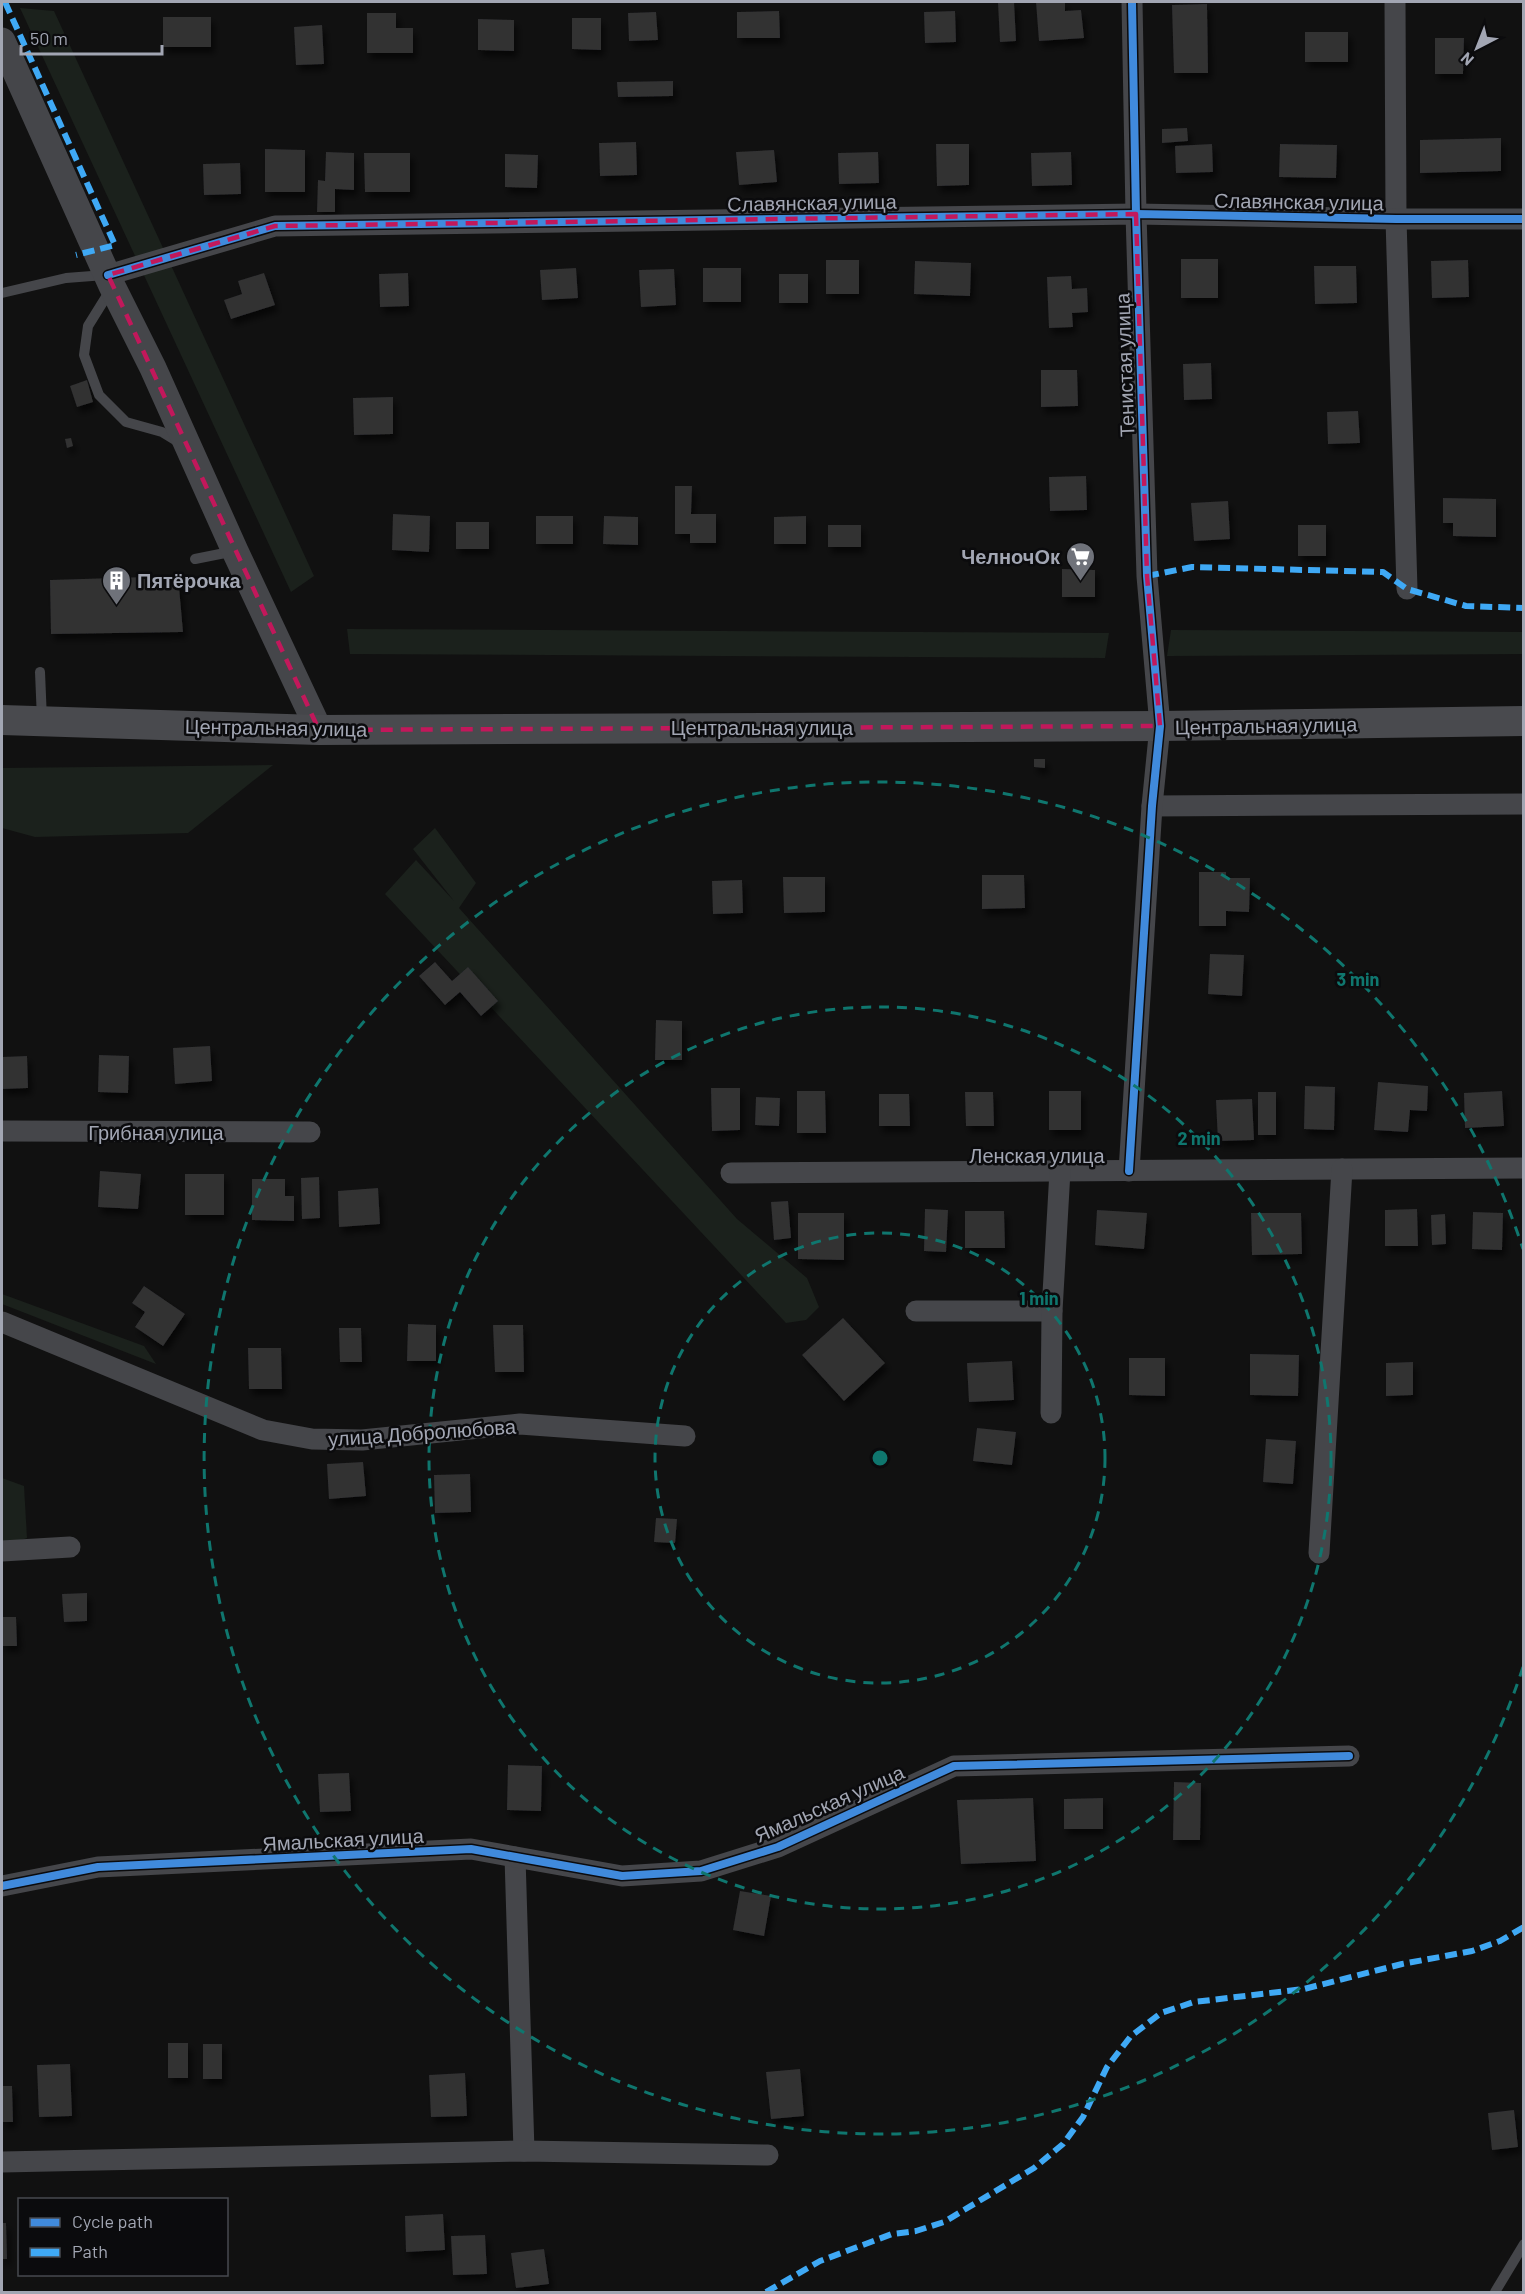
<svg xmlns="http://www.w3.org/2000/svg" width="1525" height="2294" viewBox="0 0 1525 2294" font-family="Barlow,sans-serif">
<defs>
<filter id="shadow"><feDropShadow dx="3.5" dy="6" stdDeviation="3" flood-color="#0009"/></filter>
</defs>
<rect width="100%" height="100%" fill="#111"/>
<!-- green -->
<g fill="#1b211c">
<polygon points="20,8 54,11 314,576 291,592"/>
<polygon points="347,629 1109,633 1105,658 350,654"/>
<polygon points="1171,630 1523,632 1523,654 1167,656"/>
<polygon points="273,765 188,833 35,837 2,828 2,768"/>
<polygon points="435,828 476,883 459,908 737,1219 807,1278 819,1307 806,1320 786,1323 385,894 416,860 454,901 413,849"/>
<polygon points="2,1294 144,1346 156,1364 2,1304"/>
<polygon points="2,1478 24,1486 27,1538 2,1547"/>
</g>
<!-- building -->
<g fill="#313133" filter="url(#shadow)">
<polygon points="998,2 1014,2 1016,41 1000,42"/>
<polygon points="1036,2 1065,2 1065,11 1081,10 1084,38 1039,41"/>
<polygon points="1207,4 1208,73 1174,73 1172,5"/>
<polygon points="779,11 780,38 737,38 737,12"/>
<polygon points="955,11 956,42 925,43 924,12"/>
<polygon points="656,12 658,40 629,41 628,13"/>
<polygon points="367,13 396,13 396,28 413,28 413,53 367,53"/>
<rect x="163" y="17" width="48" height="30"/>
<polygon points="572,18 601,18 601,50 572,49"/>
<polygon points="478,19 514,20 514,51 478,50"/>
<polygon points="322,25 324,64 296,65 294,27"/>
<rect x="1305" y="32" width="43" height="30"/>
<polygon points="1435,38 1464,38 1463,74 1435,74"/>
<polygon points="673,81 673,96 618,97 617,82"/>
<polygon points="1187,128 1188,141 1162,143 1162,129"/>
<polygon points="1501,138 1501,171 1420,173 1420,140"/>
<polygon points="636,142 637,175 600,176 599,143"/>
<polygon points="936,144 969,144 969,185 937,186"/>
<polygon points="1212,144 1213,172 1176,173 1175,146"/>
<polygon points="1280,144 1337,145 1336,178 1279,177"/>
<polygon points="265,149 305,150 305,192 265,192"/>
<polygon points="774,150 777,182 739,185 736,152"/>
<polygon points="326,152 354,153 354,190 335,189 335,212 317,212 318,180 325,181"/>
<polygon points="878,152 879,183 839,184 838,153"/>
<polygon points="1071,152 1072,185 1032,186 1031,153"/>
<polygon points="364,153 410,153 410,192 365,192"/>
<polygon points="505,154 538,155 537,188 505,187"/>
<polygon points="240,163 241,194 204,195 203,164"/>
<rect x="1181" y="259" width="37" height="39"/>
<rect x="826" y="260" width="33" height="34"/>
<polygon points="1468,260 1469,297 1432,298 1431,261"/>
<polygon points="915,261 971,263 970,296 914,294"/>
<polygon points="1314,266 1356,266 1357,303 1315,304"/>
<polygon points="576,268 578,298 542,300 540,270"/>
<rect x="703" y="268" width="38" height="34"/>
<polygon points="674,269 676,305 641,307 639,270"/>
<polygon points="264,273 275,305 231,319 224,300 242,294 238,281"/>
<polygon points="408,273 409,306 380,307 379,274"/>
<rect x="779" y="274" width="29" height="29"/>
<polygon points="1071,276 1072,289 1087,288 1088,312 1072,313 1073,327 1049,328 1047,277"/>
<polygon points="1211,363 1212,399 1184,400 1183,364"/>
<polygon points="1041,370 1077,370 1078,406 1041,407"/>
<polygon points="87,380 93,402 77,407 70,386"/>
<polygon points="393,397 393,434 354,435 353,398"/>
<polygon points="1358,411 1360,443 1328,444 1327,412"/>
<polygon points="71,438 73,446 67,448 65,439"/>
<polygon points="1086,476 1087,510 1050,511 1049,477"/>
<polygon points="675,486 692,486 691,514 716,514 716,543 690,543 690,534 675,534"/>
<polygon points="1443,498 1496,499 1496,537 1453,536 1453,523 1443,523"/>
<polygon points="1228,501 1230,539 1194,541 1191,503"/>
<polygon points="393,514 430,516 429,552 392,550"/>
<rect x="536" y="516" width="37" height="28"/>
<polygon points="604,516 638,517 638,545 603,544"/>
<polygon points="806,516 806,544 774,544 774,517"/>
<rect x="456" y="522" width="33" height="27"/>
<rect x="828" y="525" width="33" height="22"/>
<rect x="1298" y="525" width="28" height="31"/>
<polygon points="1062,569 1095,570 1095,597 1062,597"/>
<polygon points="178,576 183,632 51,634 50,580"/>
<polygon points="1034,759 1045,759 1045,768 1034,767"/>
<polygon points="1199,872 1226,872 1226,878 1250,878 1249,912 1226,911 1226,926 1199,926"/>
<polygon points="982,875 1024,875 1025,908 982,909"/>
<polygon points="783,877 825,877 825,912 784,913"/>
<polygon points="742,880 743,913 713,914 712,881"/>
<polygon points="1210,954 1244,955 1242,996 1208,994"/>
<polygon points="435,962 452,981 468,967 498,1001 481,1016 460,992 445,1005 419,976"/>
<polygon points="656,1020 682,1021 682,1060 655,1060"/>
<polygon points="210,1046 212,1081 175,1084 173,1048"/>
<polygon points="99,1055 129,1056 128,1093 98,1092"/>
<polygon points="27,1056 28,1088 2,1089 2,1057"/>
<polygon points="1378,1082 1428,1086 1427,1111 1410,1110 1408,1132 1374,1130"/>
<polygon points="1305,1086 1335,1087 1334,1130 1304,1129"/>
<polygon points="711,1088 740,1088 740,1130 712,1131"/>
<polygon points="797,1091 825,1091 826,1133 797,1133"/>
<rect x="1049" y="1091" width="32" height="39"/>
<polygon points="1502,1091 1504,1126 1465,1128 1464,1093"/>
<polygon points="965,1092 993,1092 994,1126 966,1126"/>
<rect x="1258" y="1092" width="18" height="43"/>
<polygon points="879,1094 909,1094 910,1126 879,1126"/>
<polygon points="756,1097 780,1098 779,1126 755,1125"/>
<polygon points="1252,1099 1254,1140 1218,1141 1216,1100"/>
<polygon points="100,1171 141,1174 138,1209 98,1207"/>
<rect x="185" y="1174" width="39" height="41"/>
<polygon points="319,1177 320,1218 302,1219 301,1178"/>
<polygon points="252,1179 285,1179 285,1196 294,1196 294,1221 252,1220"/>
<polygon points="378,1188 380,1224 339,1227 338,1191"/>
<polygon points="788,1201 791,1238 774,1240 771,1202"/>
<polygon points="925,1209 948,1210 946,1252 924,1251"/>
<polygon points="1417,1209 1418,1246 1385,1246 1385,1210"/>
<polygon points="1097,1210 1147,1213 1144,1249 1095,1245"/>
<polygon points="965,1211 1004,1211 1005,1248 965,1248"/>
<polygon points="1473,1212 1503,1213 1502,1250 1472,1249"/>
<polygon points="798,1213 844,1213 844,1260 798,1259"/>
<polygon points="1251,1213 1301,1213 1302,1254 1252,1255"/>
<polygon points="1445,1214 1446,1244 1432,1245 1431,1215"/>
<polygon points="144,1286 185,1314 163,1346 135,1327 145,1312 132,1303"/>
<polygon points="843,1318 885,1363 844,1401 802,1355"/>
<polygon points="408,1324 436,1325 436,1361 407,1361"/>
<polygon points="493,1325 523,1325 524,1372 495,1372"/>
<polygon points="339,1328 361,1328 362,1362 340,1362"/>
<polygon points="248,1348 281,1348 282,1389 249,1389"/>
<polygon points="1250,1354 1299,1355 1298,1396 1250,1395"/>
<polygon points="1129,1358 1165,1358 1165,1396 1129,1395"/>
<polygon points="1012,1361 1014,1400 969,1402 967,1363"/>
<polygon points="1413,1362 1413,1395 1386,1396 1386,1363"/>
<polygon points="977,1428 1016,1432 1012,1465 973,1461"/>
<polygon points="1266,1439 1296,1441 1293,1484 1263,1482"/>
<polygon points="363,1462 366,1496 329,1499 327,1464"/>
<polygon points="470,1474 471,1512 435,1513 434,1475"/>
<polygon points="656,1518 677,1519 675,1543 654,1542"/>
<polygon points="87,1593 87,1621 64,1622 62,1594"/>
<polygon points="2,1617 16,1617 17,1646 2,1646"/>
<polygon points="508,1765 542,1766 541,1811 507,1810"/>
<polygon points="349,1773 351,1811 320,1812 318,1774"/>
<polygon points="1174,1782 1201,1783 1200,1840 1173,1840"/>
<polygon points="1033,1798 1036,1861 961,1864 957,1800"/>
<polygon points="1103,1798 1103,1829 1064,1829 1064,1799"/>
<polygon points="740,1891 771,1896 764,1936 733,1930"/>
<rect x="168" y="2043" width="20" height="35"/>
<rect x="203" y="2044" width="19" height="35"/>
<polygon points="70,2064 72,2116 39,2117 37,2065"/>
<polygon points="800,2069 804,2116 771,2119 766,2072"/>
<polygon points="465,2073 467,2116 431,2117 429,2075"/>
<polygon points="2,2086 12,2086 13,2122 2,2122"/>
<polygon points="1514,2110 1518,2147 1492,2150 1488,2113"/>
<polygon points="443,2214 445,2250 406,2252 405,2216"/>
<polygon points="2,2223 6,2223 7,2259 2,2259"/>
<polygon points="485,2235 487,2274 453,2275 451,2236"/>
<polygon points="544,2249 549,2284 516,2288 511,2253"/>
</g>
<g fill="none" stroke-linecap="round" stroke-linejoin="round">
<!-- service -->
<g stroke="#45464a" stroke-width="10">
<polyline points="111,289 88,326 84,355 99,395 126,422 162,432 180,443"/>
<polyline points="2,293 66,278 105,275"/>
<polyline points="195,559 235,551"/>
<polyline points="40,672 42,720"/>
<polyline points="1495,2292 1524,2244"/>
</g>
<!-- minor -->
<g stroke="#45464a" stroke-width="21">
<polyline points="1395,2 1396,219 1407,589"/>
<polyline points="108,275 275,226 1136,214 1396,219 1524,219"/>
<polyline points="1152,806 1524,804"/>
<polyline points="2,1131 310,1132"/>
<polyline points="1129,1171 1152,806 1160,726 1147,576 1136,214 1132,2"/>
<polyline points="731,1173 1524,1168"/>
<polyline points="916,1311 1052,1311"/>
<polyline points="2,1322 263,1430 312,1439 362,1440 520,1424 685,1436"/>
<polyline points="1051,1413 1052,1311 1060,1171"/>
<polyline points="2,1551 70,1547"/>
<polyline points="1319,1553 1342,1169"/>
<polyline points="515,1857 524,2151"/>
<polyline points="2,1886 98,1867 471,1849 622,1876 701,1871 778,1847 954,1766 1349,1756"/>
<polyline points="2,2162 524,2151 768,2155"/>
</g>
<!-- tertiary -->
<polyline stroke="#45464a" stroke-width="27" points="2,41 112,286 153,368 235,551 319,730"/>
<!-- secondary -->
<polyline stroke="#494a4e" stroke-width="30" points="2,720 319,730 1160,726 1524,721"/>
<!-- quiet -->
<g stroke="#3fa9f5" stroke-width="6" stroke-dasharray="12 6" stroke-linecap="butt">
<polyline points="5,2 115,245 76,255"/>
<polyline points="1147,576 1192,567 1383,572 1407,589 1466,606 1524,608"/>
<polyline points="766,2292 820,2261 892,2234 916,2231 944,2222 1034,2168 1063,2144 1083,2117 1107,2067 1131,2036 1161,2013 1194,2002 1304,1989 1402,1964 1472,1951 1500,1941 1524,1927"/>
</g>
<defs>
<g id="cycleway">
<polyline points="108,275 275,226 1136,214 1396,219 1524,219"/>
<polyline points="1129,1171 1152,806 1160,726 1147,576 1136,214 1132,2"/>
<polyline points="2,1886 98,1867 471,1849 622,1876 701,1871 778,1847 954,1766 1349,1756"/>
</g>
</defs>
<!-- cycleway casing -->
<use href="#cycleway" stroke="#0b0b0d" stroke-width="11"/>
<!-- cycleway -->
<use href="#cycleway" stroke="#408adc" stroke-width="8"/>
</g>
<!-- marked area -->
<path fill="none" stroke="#c2185b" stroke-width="4.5" stroke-dasharray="12 8" stroke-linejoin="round" d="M 1136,214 L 1147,576 L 1160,726 L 319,730 L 108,275 L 275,226 Z"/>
<!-- distance rings -->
<g fill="none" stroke="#0f766e" stroke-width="3" stroke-dasharray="10 8">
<circle cx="880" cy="1458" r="225"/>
<circle cx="880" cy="1458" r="451"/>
<path d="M1523 1667A676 676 0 1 1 1523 1249"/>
</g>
<!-- icons -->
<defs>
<symbol id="supermarket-pin" viewBox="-11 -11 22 30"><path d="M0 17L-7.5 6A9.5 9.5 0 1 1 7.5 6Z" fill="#6f727a" stroke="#0b0b0d"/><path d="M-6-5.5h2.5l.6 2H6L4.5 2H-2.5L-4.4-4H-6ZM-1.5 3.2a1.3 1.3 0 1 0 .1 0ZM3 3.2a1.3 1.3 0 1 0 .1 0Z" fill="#fff"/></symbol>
<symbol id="building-pin" viewBox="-11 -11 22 30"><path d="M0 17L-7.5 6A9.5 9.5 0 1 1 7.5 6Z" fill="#6f727a" stroke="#0b0b0d"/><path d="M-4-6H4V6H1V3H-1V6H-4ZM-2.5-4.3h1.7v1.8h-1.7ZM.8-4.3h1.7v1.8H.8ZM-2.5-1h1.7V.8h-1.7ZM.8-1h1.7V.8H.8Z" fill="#fff"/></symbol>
</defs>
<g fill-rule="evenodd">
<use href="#supermarket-pin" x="1064" y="540" width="33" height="45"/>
<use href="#building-pin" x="100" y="564" width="33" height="45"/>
</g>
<g text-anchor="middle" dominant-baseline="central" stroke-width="5" stroke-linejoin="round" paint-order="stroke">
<!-- street labels -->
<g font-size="20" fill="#a2a6b3" stroke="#0b0b0d">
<text transform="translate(1299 201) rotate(1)">Славянская улица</text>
<text transform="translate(812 202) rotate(-1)">Славянская улица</text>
<text transform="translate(1124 365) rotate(-92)">Тенистая улица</text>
<text transform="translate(1266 725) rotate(-1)">Центральная улица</text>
<text transform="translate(276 727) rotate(1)">Центральная улица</text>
<text x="762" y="727">Центральная улица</text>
<text x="156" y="1132">Грибная улица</text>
<text x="1037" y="1155">Ленская улица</text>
<text transform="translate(422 1432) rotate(-4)">улица Добролюбова</text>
<text transform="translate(829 1803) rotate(-24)">Ямальская улица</text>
<text transform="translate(343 1839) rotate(-3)">Ямальская улица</text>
</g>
<!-- poi labels -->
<g font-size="20" font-weight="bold" fill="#a2a6b3" stroke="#0b0b0d" text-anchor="end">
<text x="1060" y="556">ЧелночОк</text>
<text x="137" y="580" text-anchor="start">Пятёрочка</text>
</g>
</g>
<circle cx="880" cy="1458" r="9" fill="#0f766e" stroke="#0b0b0d" stroke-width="3"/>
<g font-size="18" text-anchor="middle" font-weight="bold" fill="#0f766e" stroke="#0b0b0d" stroke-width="5" stroke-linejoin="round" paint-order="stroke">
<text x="1358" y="986">3 min</text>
<text x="1199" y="1145">2 min</text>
<text x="1039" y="1305">1 min</text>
</g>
<!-- border -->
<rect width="1525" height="2294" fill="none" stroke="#a2a6b3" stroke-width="6"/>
<!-- legend -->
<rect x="18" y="2198" width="210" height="78" fill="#0b0b0d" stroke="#47494f" stroke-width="1.5"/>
<rect x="30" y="2218" width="30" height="9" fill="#408adc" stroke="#47494f" stroke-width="1.5"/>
<text x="72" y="2228" font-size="18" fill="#a2a6b3">Cycle path</text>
<rect x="30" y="2248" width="30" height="9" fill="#3fa9f5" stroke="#47494f" stroke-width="1.5"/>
<text x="72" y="2258" font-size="18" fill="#a2a6b3">Path</text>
<!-- north arrow -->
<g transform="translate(1477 48) rotate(222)" stroke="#0b0b0d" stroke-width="4.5" paint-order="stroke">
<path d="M0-4.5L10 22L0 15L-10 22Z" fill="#a2a6b3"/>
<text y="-9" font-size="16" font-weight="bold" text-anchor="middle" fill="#a2a6b3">N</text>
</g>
<!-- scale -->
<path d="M21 45v9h141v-9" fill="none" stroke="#a2a6b3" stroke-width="3"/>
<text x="30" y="45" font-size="18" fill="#a2a6b3" stroke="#0b0b0d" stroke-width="4.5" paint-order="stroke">50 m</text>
</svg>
